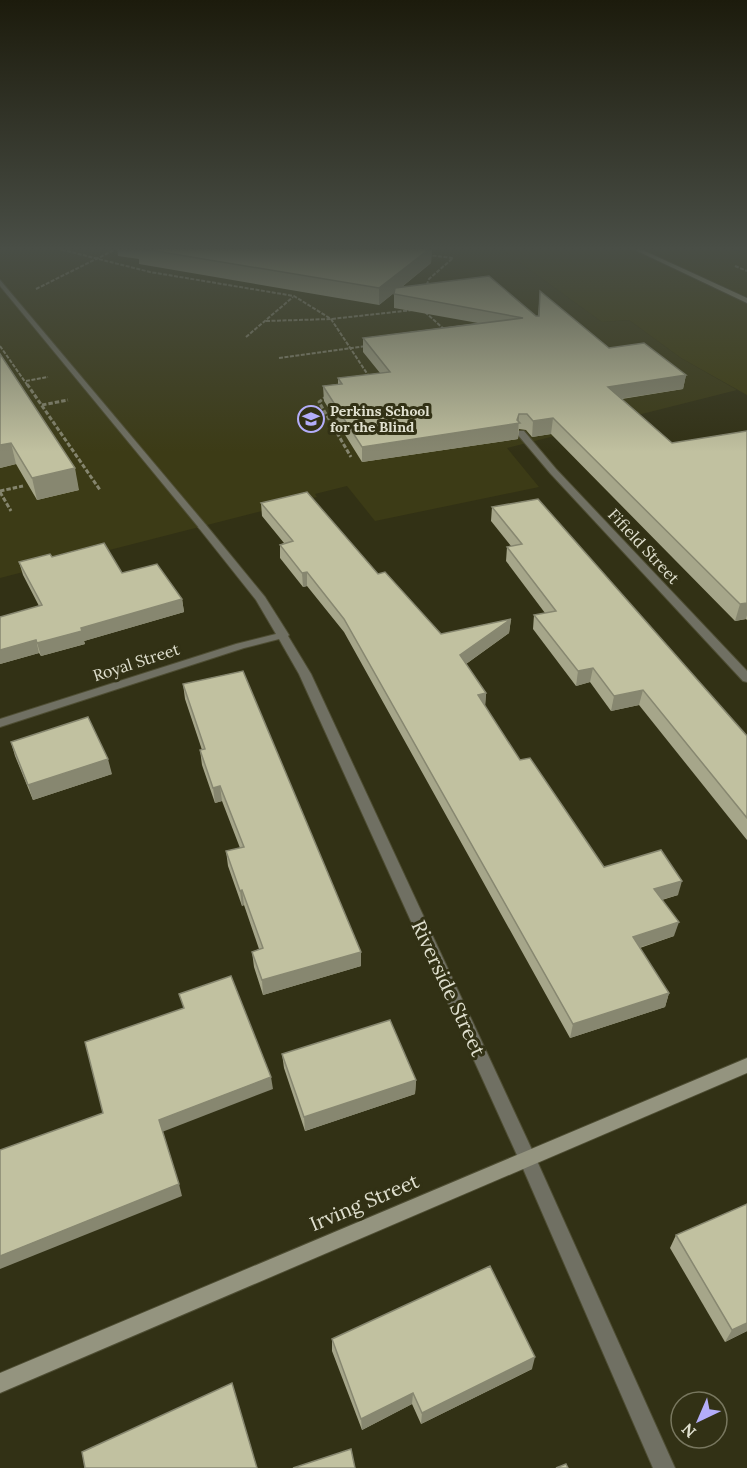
<svg xmlns="http://www.w3.org/2000/svg" width="747" height="1468" viewBox="0 0 747 1468" font-family="Lora,serif">
<rect width="100%" height="100%" fill="#323115"/>
<!-- built -->
<polygon fill="#3c3b16" points="0,247 498,247 602,322 629,320 681,358 737,390 507,448 539,487 375,521 347,486 315,494 317,497 0,578"/>
<!-- green -->
<polygon fill="#3f3e11" points="498,247 724,247 747,255 747,395 681,358 629,320 602,322"/>
<g fill="none" stroke-linecap="round" stroke-linejoin="round">
<defs>
<polygon id="lane" points="0,280 206,525 206,529 200,529 0,286"/>
<g id="street">
<polygon points="518,431 524,431 556,469 747,671 747,682 743,681 550,473 518,435"/>
<polygon points="203,524 206,525 265,597 289,635 288,636 311,674 533,1152 675,1468 653,1468 521,1164 299,674 279,639 244,648 0,727 0,719 236,644 276,634 256,600 198,527"/>
</g>
<g id="secondary">
<polygon points="629,247 636,247 747,298 747,303"/>
<polygon points="747,1058 747,1073 0,1393 0,1373"/>
</g>
</defs>
<!-- lane casing -->
<use href="#lane" stroke="#4e4d33" stroke-width="2"/>
<!-- street casing -->
<use href="#street" stroke="#4e4d33" stroke-width="2"/>
<!-- secondary casing -->
<use href="#secondary" stroke="#4e4d33" stroke-width="2"/>
<!-- path-far1 -->
<g stroke="#85856e" stroke-width="2" stroke-dasharray="4 1.5" stroke-linecap="butt">
<polyline points="51,247 150,272 294,296 331,319 370,378"/>
<polyline points="427,255 453,258 429,279 427,284 431,287"/>
<polyline points="735,266 747,271"/>
<polyline points="36,289 120,247"/>
<polyline points="425,312 446,331"/>
<polyline points="266,321 331,319 413,310"/>
<polyline points="246,337 293,297"/>
<polyline points="0,346 28,386"/>
<polyline points="279,358 366,346"/>
<polyline points="26,381 48,377"/>
</g>
<!-- path -->
<g stroke="#85856e" stroke-width="3" stroke-dasharray="4.5 2" stroke-linecap="butt">
<polyline points="27,384 100,490"/>
<polyline points="327,396 319,402 351,457"/>
<polyline points="42,405 68,400"/>
<polyline points="0,491 23,486"/>
<polyline points="0,492 11,511"/>
</g>
<!-- lane -->
<use href="#lane" fill="#707063" fill-rule="evenodd"/>
<!-- street -->
<use href="#street" fill="#707063" fill-rule="evenodd"/>
<!-- secondary -->
<use href="#secondary" fill="#94947f" fill-rule="evenodd"/>
</g>
<!-- wall -->
<g fill="#a6a68a">
<polygon points="117,247 432,247 431,263 402,287 536,316 538,316 540,291 609,348 686,375 683,389 622,399 672,443 747,431 747,620 746,619 735,621 551,434 532,437 526,430 519,429 518,439 362,462 324,401 323,386 338,384 338,378 380,373 363,352 363,338 478,323 394,308 394,293 379,305 139,264 139,259 118,256"/>
<polygon points="0,354 79,490 37,500 16,464 0,468"/>
<polygon points="261,503 378,574 441,634 511,619 509,633 466,664 486,693 485,706 520,760 604,867 678,895 662,900 674,936 640,948 669,993 665,1007 570,1038 344,632 307,586 303,587 280,558 280,545 284,543 262,516"/>
<polygon points="492,507 747,736 747,840 639,705 611,711 590,682 576,686 533,629 534,615 545,613 506,561 507,547 511,546 491,521"/>
<polygon points="52,557 122,573 182,599 184,612 84,641 85,644 41,656 39,653 0,664 0,617 39,606 23,575 19,562"/>
<polygon points="183,684 361,952 361,966 263,995 254,967 252,952 259,949 244,905 242,906 228,866 226,851 240,848 222,801 215,803 202,765 200,750 202,750 185,699"/>
<polygon points="11,742 112,774 33,800 15,756"/>
<polygon points="282,1054 416,1080 415,1094 305,1131 284,1068"/>
<polygon points="676,1235 747,1331 725,1342 670,1248"/>
<polygon points="332,1339 532,1369 421,1424 412,1404 362,1430 332,1351"/>
</g>
<!-- shaded-wall -->
<g fill="#878770">
<polygon points="432,247 431,263 379,305 379,288"/>
<polygon points="686,375 683,389 606,401 608,387"/>
<polygon points="519,414 518,439 362,462 362,447 517,420"/>
<polygon points="553,418 551,434 532,437 533,421"/>
<polygon points="11,443 16,464 0,468 0,445"/>
<polygon points="75,468 79,490 37,500 32,478"/>
<polygon points="307,572 307,586 303,587 302,573"/>
<polygon points="182,599 184,612 84,641 85,644 41,656 37,643 81,628"/>
<polygon points="747,603 747,615 746,619 735,621 740,604"/>
<polygon points="511,619 509,633 459,669 460,655"/>
<polygon points="36,640 39,653 0,664 0,650"/>
<polygon points="593,668 590,682 576,686 578,671"/>
<polygon points="643,690 639,705 611,711 614,696"/>
<polygon points="486,693 485,707 478,695"/>
<polygon points="108,759 112,774 33,800 28,785"/>
<polygon points="220,786 222,801 215,803 213,788"/>
<polygon points="682,881 678,895 650,903 654,889"/>
<polygon points="242,890 244,905 242,906 240,891"/>
<polygon points="679,922 674,936 629,951 633,937"/>
<polygon points="361,952 361,966 263,995 262,980"/>
<polygon points="669,993 665,1007 570,1038 573,1024"/>
<polygon points="271,1077 273,1089 162,1132 159,1120"/>
<polygon points="416,1080 415,1094 305,1131 304,1117"/>
<polygon points="179,1184 182,1196 0,1269 0,1256"/>
<polygon points="747,1323 747,1331 725,1342 732,1330"/>
<polygon points="535,1357 532,1369 421,1424 422,1413"/>
<polygon points="413,1393 412,1404 362,1430 361,1419"/>
</g>
<!-- building -->
<g fill="#c1c1a0" stroke="#878770" stroke-width="1.5">
<polygon points="139,247 432,247 379,288 137,248"/>
<polygon points="489,276 536,316 539,316 540,291 609,348 644,343 686,375 608,387 672,443 747,431 747,603 740,604 553,418 533,421 527,414 519,414 517,420 520,423 362,447 323,386 342,384 338,378 390,372 363,338 523,318 394,294 395,288"/>
<polygon points="0,354 75,468 32,478 11,443 0,445"/>
<polygon points="307,492 378,574 385,572 441,634 511,619 460,655 486,693 478,695 520,760 530,758 604,867 661,850 682,881 654,889 679,922 633,937 669,993 573,1024 344,619 307,572 302,573 280,545 293,541 261,503"/>
<polygon points="538,499 747,736 747,818 643,690 614,696 593,668 578,671 534,615 556,611 507,547 522,544 492,507"/>
<polygon points="104,543 122,573 157,564 182,599 81,628 82,631 37,643 36,640 0,650 0,617 42,605 19,562 50,554 52,557"/>
<polygon points="243,671 361,952 262,980 252,952 263,948 242,890 240,891 226,851 244,847 220,786 213,788 200,750 205,749 183,684"/>
<polygon points="88,717 108,759 28,785 11,742"/>
<polygon points="231,976 271,1077 159,1120 179,1184 0,1256 0,1150 103,1113 85,1042 184,1008 179,994"/>
<polygon points="390,1020 416,1080 304,1117 282,1054"/>
<polygon points="747,1204 747,1323 732,1330 676,1235"/>
<polygon points="490,1266 535,1357 422,1413 413,1393 361,1419 332,1339"/>
<polygon points="232,1383 257,1468 85,1468 82,1452"/>
<polygon points="351,1449 355,1468 293,1468"/>
<polygon points="566,1464 568,1468 556,1468"/>
</g>
<!-- sky -->
<linearGradient id="sky" x2="0" y2="1"><stop stop-color="#1c1b0c"/><stop offset="0.55" stop-color="#494e46"/><stop offset="1" stop-color="#494e46" stop-opacity="0"/></linearGradient>
<rect width="747" height="452" fill="url(#sky)"/>
<!-- icons -->
<defs>
<symbol id="school-ring" viewBox="-11 -11 22 22"><circle r="9.5" fill="#323115" stroke="#b3adf9" stroke-width="1.5"/><path d="M0-5L7-2L0 1L-7-2ZM-4 1L0 2.5L4 1V4Q0 6-4 4Z" fill="#b3adf9"/></symbol>
</defs>
<g fill-rule="evenodd">
<use href="#school-ring" x="296" y="404" width="30" height="30"/>
</g>
<g text-anchor="middle" dominant-baseline="central" stroke-width="6" stroke-linejoin="round" paint-order="stroke">
<!-- far-poi labels -->
<g font-size="14" font-weight="bold" fill="#e0e0cf" stroke="#323115" text-anchor="start">
<text x="330" y="411">Perkins School<tspan x="330" dy="16">for the Blind</tspan></text>
</g>
<!-- street labels -->
<g font-size="16" fill="#e0e0cf" stroke="#323115">
<text transform="translate(644 546) rotate(47)">Fifield Street</text>
<text transform="translate(136 662) rotate(-18)">Royal Street</text>
</g>
<!-- near-street labels -->
<g font-size="20" fill="#e0e0cf" stroke="#323115">
<text transform="translate(449 988) rotate(65)">Riverside Street</text>
<text transform="translate(364 1202) rotate(-23)">Irving Street</text>
</g>
</g>
<!-- north arrow -->
<g transform="translate(699 1420) rotate(224)"><circle r="28" fill="#323115" stroke="#78775f" stroke-width="1.5"/>
<path d="M0-4.5L10 22L0 15L-10 22Z" fill="#b3adf9"/>
<text y="-9" font-size="16" font-weight="bold" text-anchor="middle" fill="#e0e0cf">N</text>
</g>
</svg>
